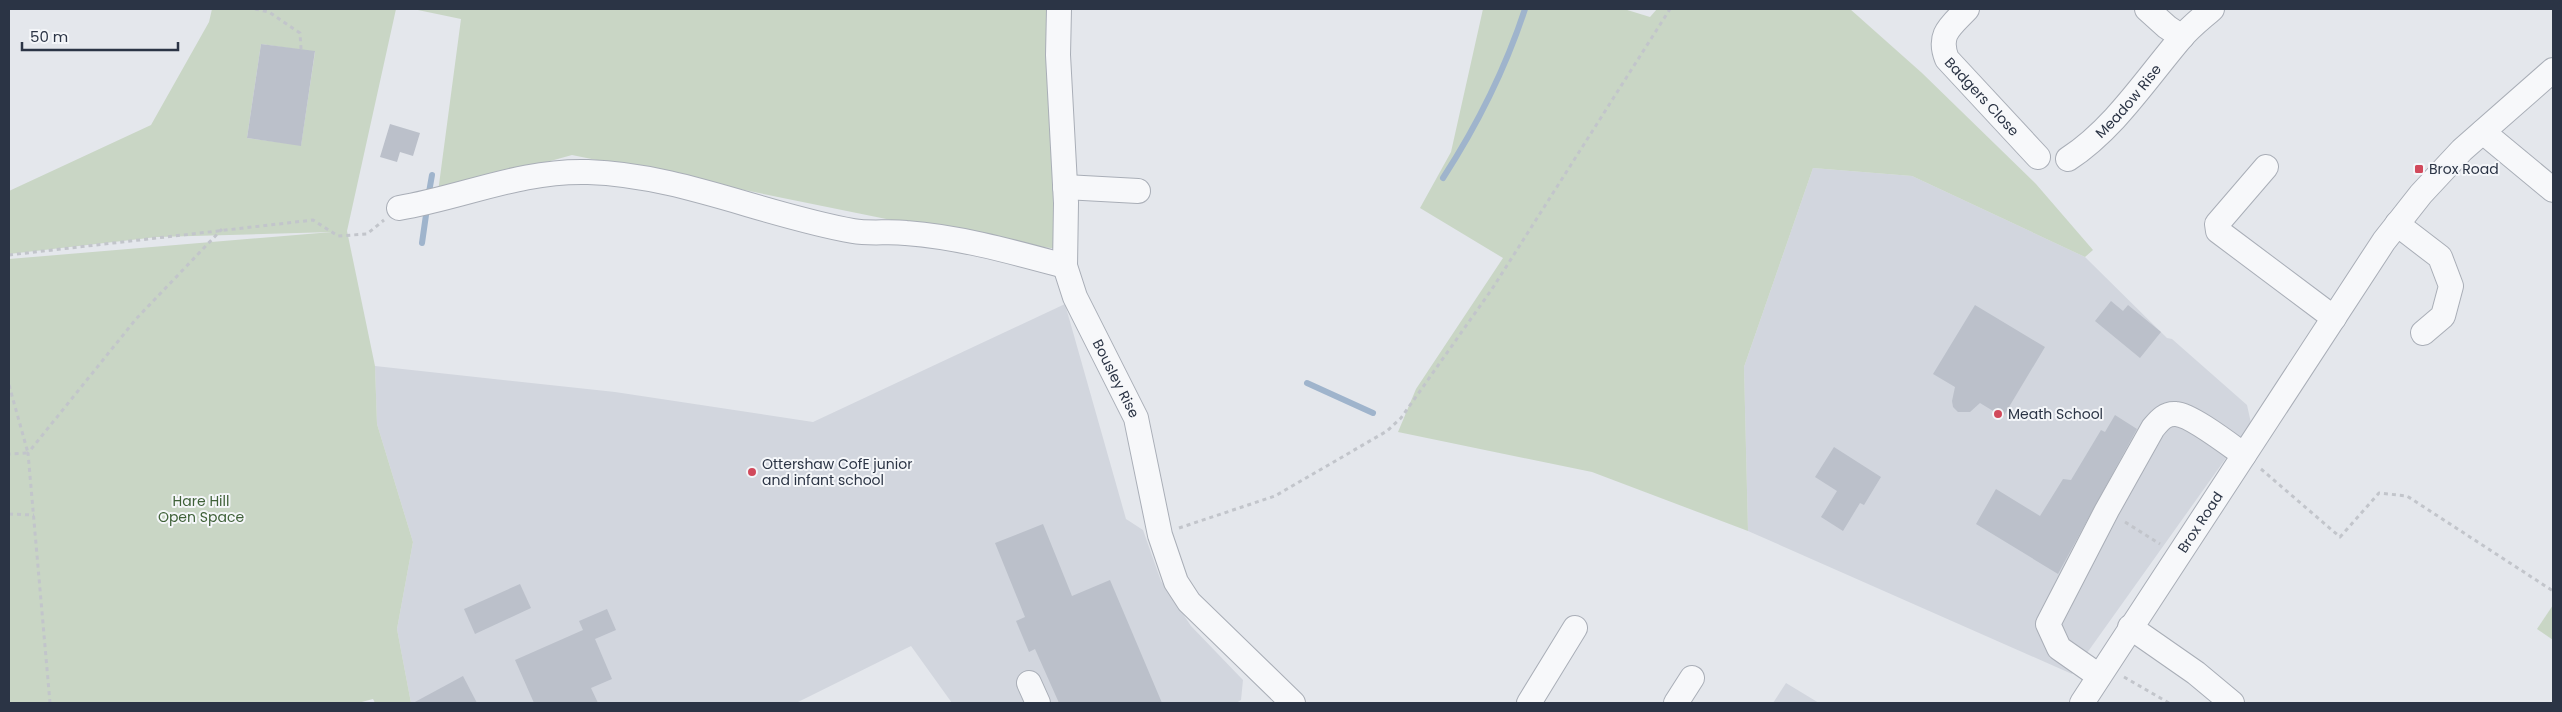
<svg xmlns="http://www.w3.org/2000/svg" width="2562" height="712" viewBox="0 0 2562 712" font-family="Poppins,sans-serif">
<rect width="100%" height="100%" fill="#e4e7ec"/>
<!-- built -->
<g fill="#d2d6de">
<polygon points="1813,168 1912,176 2085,257 2167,338 2172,339 2247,405 2251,423 2072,674 1748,531 1744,367"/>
<polygon points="1065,304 1126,519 1143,530 1161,581 1191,626 1243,680 1241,700 1236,703 952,703 911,646 796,703 411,703 397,629 413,542 377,424 375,366 615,392 813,422"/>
<polygon points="1786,683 1819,703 1773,703"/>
</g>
<!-- green -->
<g fill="#c9d6c5" fill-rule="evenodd">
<path d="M 212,9 L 396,9 L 347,231 L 375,366 L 377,424 L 413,542 L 397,629 L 411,703 L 375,703 L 373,699 L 358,703 L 9,703 L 9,259 L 332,232 L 157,237 L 9,254 L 9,191 L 151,125 L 209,22 ZM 261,44 L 315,52 L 301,145 L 247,138 Z"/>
<polygon points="413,9 1048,9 1057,249 970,236 572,155 438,192 461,19"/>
<polygon points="1483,9 1624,9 1650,17 1657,9 1850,9 1922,73 2036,184 2093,250 2085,257 1912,176 1813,168 1744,367 1748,531 1592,472 1398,432 1416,389 1503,258 1420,208 1451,152"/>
<polygon points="2553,605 2553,640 2537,629"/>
</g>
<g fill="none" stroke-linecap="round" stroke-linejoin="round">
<!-- stream -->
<g stroke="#9fb4cc" stroke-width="6">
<path d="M 1443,178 C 1478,124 1505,70 1525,9"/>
<polyline points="428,198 432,175"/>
<polyline points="422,243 427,208"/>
<polyline points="1307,383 1373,413"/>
</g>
</g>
<!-- building -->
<g fill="#bbc0ca">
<polygon points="261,44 315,51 301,146 247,138"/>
<polygon points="390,124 420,133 413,156 400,152 397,162 380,157"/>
<polygon points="2111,301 2123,311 2128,305 2161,332 2140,358 2095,321"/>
<polygon points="1975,305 2045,347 2003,417 1980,403 1970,412 1958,412 1953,407 1952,401 1955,387 1933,374"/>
<polygon points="2115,415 2137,429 2058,574 1976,524 1996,489 2040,516 2063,479 2071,480 2101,430 2105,432"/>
<polygon points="1834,447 1881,477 1864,505 1860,503 1843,531 1821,517 1837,491 1815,477"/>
<polygon points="1043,524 1072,596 1110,580 1162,703 1059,703 1035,649 1029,652 1016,621 1025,617 995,543"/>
<polygon points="520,584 531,608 475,634 464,609"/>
<polygon points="607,609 616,630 595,639 612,679 591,688 598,703 534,703 515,660 583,630 579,621"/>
<polygon points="463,676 477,703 413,703"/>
</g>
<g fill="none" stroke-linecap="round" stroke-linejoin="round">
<defs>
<g id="minor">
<path id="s1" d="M 1059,9 L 1058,55 L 1066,203 L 1065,266 L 1075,297 L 1136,418 L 1160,535 L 1176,582 L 1189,602 L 1293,703"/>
<path id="s2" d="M 1967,9 C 1951,26 1937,34 1947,59 L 2038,157"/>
<polyline points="2147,9 2167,27 2182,37"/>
<polyline points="2483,132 2553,190"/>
<path id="s3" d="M 2068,159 C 2114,129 2146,79 2181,38 C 2190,27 2202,18 2212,9"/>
<polyline points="2266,167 2217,224 2218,231 2334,318"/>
<polyline points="1065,187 1138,191"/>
<path d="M 399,208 C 464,197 521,170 588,172 C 680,175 763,215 853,231 C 870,234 889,231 906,233 C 960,237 1013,252 1065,266"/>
<polyline points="2397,224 2440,257 2451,286 2443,316 2423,333"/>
<polyline points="2130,627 2196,673 2232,703"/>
<path d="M 2099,676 L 2059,648 L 2048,624 L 2107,510 L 2153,428 C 2159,421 2165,413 2176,414 C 2191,415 2230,445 2244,455"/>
<polyline points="1029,683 1038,703"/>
<polyline points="1529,703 1575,628"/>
<polyline points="1676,703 1692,678"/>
<path id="s4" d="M 2082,703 L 2384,241 L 2421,194 L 2462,150 L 2553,70"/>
</g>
</defs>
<!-- minor casing -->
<use href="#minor" stroke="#a9aeb7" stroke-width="26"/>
<!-- path -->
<g stroke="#c2c5cb" stroke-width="3" stroke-dasharray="4 4" stroke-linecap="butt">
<polyline points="255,9 269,12 300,33 301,49"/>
<polyline points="9,255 313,220 338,236 367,234 384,220"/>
<polyline points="9,385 28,453 9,454"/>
<polyline points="2261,469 2340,537 2379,493 2407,496 2553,591"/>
<polyline points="9,514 34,515"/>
<polyline points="2125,522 2160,544"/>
<polyline points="1179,528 1275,496 1387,431 1401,418 1492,289 1670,9"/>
<polyline points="2124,677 2169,703"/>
<polyline points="50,703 28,453 136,319 222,229"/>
</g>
<!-- minor -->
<use href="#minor" stroke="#f7f8fa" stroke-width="24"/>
</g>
<!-- markers -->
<g fill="#d1495b" stroke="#f4f6f9" stroke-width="2">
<rect x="2414" y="164" width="10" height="10" rx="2.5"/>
<circle cx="1998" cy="414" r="5"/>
<circle cx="752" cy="472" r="5"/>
</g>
<g text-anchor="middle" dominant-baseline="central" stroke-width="4" stroke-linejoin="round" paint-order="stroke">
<!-- street labels -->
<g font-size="14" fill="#2b3445" stroke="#f4f6f9">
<text stroke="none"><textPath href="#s2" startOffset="110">Badgers Close</textPath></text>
<text stroke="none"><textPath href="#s3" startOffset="84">Meadow Rise</textPath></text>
<text stroke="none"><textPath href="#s1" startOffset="381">Bousley Rise</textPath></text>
<text stroke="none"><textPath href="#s4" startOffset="216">Brox Road</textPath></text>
</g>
<!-- poi labels -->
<g font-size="14" fill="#2b3445" stroke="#f4f6f9" text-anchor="start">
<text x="2429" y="169">Brox Road</text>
<text x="2008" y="414">Meath School</text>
<text x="762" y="464">Ottershaw CofE junior<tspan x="762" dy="16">and infant school</tspan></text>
</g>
<!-- park labels -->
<g font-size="14" fill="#3f6138" stroke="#f4f6f9">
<text x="201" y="501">Hare Hill<tspan x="201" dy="16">Open Space</tspan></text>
</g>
</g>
<!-- border -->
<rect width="2562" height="712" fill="none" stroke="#2b3445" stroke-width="20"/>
<!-- scale -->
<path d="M22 42v8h156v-8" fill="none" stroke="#2b3445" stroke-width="2.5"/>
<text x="30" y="42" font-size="15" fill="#2b3445" stroke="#f4f6f9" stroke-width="4" paint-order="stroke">50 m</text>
</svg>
